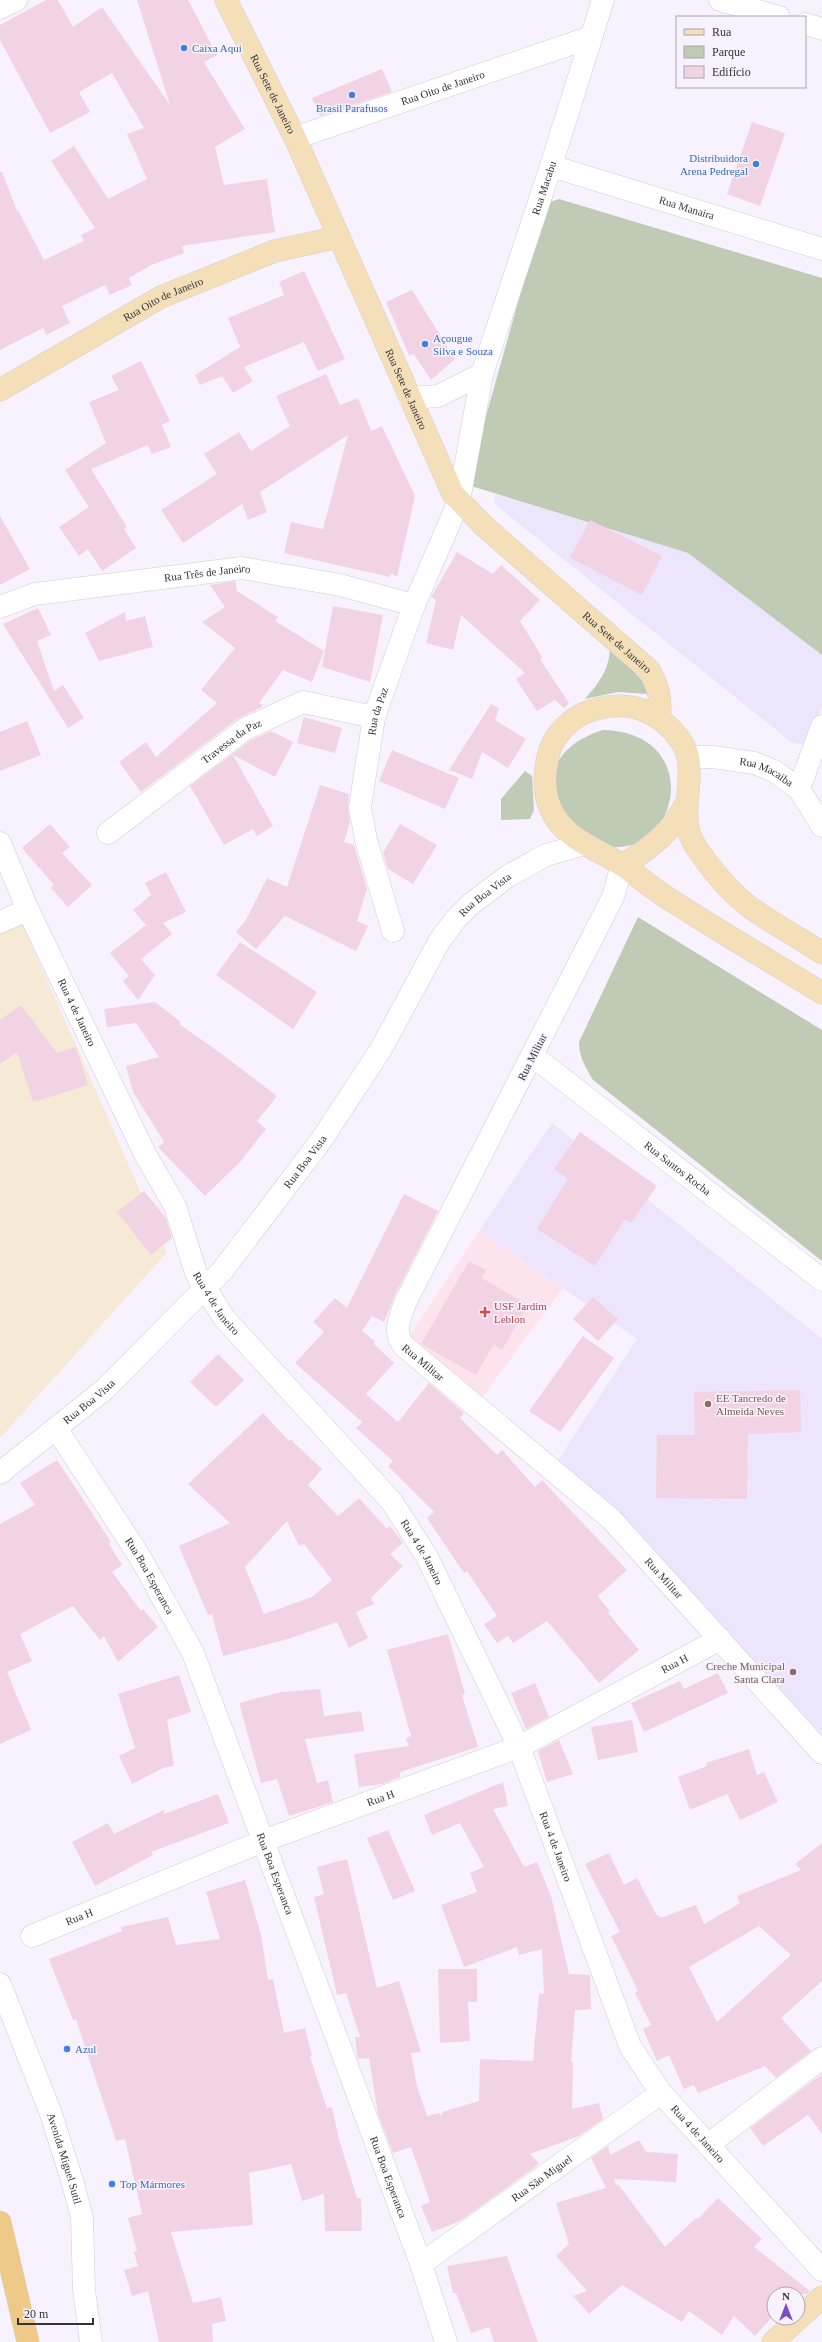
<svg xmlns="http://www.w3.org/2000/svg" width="822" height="2342" viewBox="0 0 822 2342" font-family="'Times New Roman',serif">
<rect width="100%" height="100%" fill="#f7f2fe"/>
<!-- commercial -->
<polygon fill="#f6e9d5" points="22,923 167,1252 0,1438 0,932"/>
<!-- built -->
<g fill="#ede5fb">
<polygon points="495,494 688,553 822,655 822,706 809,742 800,744 791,742 497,506 494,500"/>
<polygon points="552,1123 822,1339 822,1735 706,1609 553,1468 637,1339 479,1231"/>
</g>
<!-- medical -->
<polygon fill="#fde3eb" points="479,1231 563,1288 478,1403 409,1336"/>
<!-- green -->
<g fill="#bfcbb4">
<polygon points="559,199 822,278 822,655 688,553 471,486 470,473 544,210 550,202"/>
<path d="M 610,646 L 648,687 L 647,694 L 618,692 L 585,699 C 599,683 610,669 610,646 Z"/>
<path d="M 603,730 C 702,732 682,852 612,847 C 604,847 570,825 561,820 C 559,808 553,795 553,783 C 552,754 580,737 603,730 Z"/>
<polygon points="525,771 532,776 534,810 530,819 501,820 501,799"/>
<path d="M 638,917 L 822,1030 L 822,1261 L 593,1080 C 586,1068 579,1057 579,1042 Z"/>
</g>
<!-- building -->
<g fill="#f2d3e4" fill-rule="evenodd">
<polygon points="46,0 58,0 73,27 102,7 170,105 137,0 188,0 217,55 204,62 245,129 215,147 224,185 267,179 275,232 182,246 184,253 151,265 129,278 132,285 110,295 105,285 62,306 70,323 46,335 43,328 0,350 0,172 2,172 17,211 18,210 44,260 84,241 81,235 95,228 51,161 74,146 108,199 147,179 127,134 144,128 112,73 79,92 90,112 50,133 0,40 0,25"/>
<polygon points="382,69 392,92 320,116 312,98"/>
<polygon points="752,122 785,133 760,206 727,194"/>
<polygon points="304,271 345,359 318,371 304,342 244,367 253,381 233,393 222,376 200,385 195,375 240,347 228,318 284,295 279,282"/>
<polygon points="412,290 455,359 431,380 414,354 409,355 386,302"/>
<polygon points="141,361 170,421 162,425 171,447 152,454 148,445 91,469 127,527 124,529 136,548 102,571 88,549 79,556 59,527 89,507 65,470 106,443 89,402 119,390 111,376"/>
<polygon points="326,374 340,405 358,398 371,431 382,426 415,496 397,577 391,573 390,577 284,553 291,522 323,529 348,435 260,492 267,512 248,520 242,504 183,543 161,510 217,474 204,454 239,432 251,451 290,426 276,396"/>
<polygon points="0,516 30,569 0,585"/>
<polygon points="590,520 662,556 642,595 570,558"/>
<polygon points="457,552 493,574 501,565 540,600 520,621 542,657 540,659 569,703 564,708 555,700 537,711 516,679 525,673 461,615 453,650 426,643 436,600 431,597"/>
<polygon points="235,581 237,591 278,617 275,621 324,651 312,682 283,670 259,703 263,705 260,708 237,719 141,792 119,762 146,742 156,757 217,703 201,690 235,648 202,622 225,607 210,585"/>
<polygon points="333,606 383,615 370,682 322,667"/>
<polygon points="38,608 51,635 37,641 54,691 63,685 84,718 68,728 3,624"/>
<polygon points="125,612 126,621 145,616 153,647 99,661 85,633"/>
<polygon points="491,704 499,708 495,720 526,739 508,768 482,752 472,779 449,770"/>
<polygon points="304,717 342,728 335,753 297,743"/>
<polygon points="27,721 41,755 0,771 0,732"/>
<polygon points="271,731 293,742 275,777 233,755 273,826 257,836 253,829 224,845 190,786 251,740"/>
<polygon points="392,750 459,778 445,809 379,781"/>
<polygon points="320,785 349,794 348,809 350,822 344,842 354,845 367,889 357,921 368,926 356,951 285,916 256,949 236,932 246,920 267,878 287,887"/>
<polygon points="50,824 70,847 62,853 92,885 68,907 51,888 54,885 22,848"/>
<polygon points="400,824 437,845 413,884 388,869 383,853"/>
<polygon points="166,872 186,912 163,923 172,934 141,959 155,975 138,1000 123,981 129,976 110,953 146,925 133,910 151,895 145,883"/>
<polygon points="240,942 317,992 293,1029 216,975"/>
<polygon points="155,1002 181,1022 179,1024 219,1052 277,1096 257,1121 266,1129 240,1162 205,1196 158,1147 164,1142 133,1092 126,1066 159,1057 136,1023 107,1027 104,1009"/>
<polygon points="21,1005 57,1053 76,1047 88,1085 33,1102 17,1052 0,1064 0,1020"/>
<polygon points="580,1132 657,1186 631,1223 625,1219 595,1266 537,1229 568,1179 554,1169"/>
<polygon points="144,1191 166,1218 172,1238 151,1255 117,1212"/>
<polygon points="404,1194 438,1211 394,1297 384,1322 372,1316 362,1331 375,1341 374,1344 394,1363 366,1394 398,1422 429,1383 464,1413 460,1418 497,1455 502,1450 535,1487 542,1480 627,1570 598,1596 610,1612 608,1613 639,1650 599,1683 547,1621 513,1643 508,1636 497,1643 484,1624 497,1616 467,1571 464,1573 427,1518 434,1512 388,1466 393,1461 356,1428 362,1422 295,1363 324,1332 313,1322 335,1298 347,1308"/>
<polygon points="469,1261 486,1270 482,1278 528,1305 502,1350 494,1344 476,1375 421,1344"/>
<polygon points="593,1297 618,1319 598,1341 573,1319"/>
<polygon points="583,1336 614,1358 560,1432 529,1411"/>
<polygon points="218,1354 244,1380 216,1407 190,1382"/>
<polygon points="800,1390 801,1432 748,1434 747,1499 656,1498 657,1435 695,1435 694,1392"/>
<path d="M 263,1413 L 289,1441 L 290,1439 L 322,1469 L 308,1485 L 338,1516 L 359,1498 L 387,1529 L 390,1526 L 403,1543 L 390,1554 L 403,1566 L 371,1598 L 374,1604 L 356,1612 L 368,1638 L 349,1648 L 337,1622 L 288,1639 L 223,1656 L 212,1614 L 208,1615 L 179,1546 L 230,1523 L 188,1484 ZM 287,1521 L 299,1546 L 304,1544 L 332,1580 L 312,1597 L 264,1614 L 245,1567 Z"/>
<polygon points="57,1460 111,1542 109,1544 122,1565 112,1572 141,1611 143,1609 158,1627 118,1662 104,1636 100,1640 73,1606 20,1634 32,1661 7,1672 31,1730 0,1744 0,1524 35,1505 20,1483"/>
<polygon points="448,1634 465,1694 462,1695 478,1747 400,1772 400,1777 382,1784 359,1787 354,1754 409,1746 406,1738 411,1736 387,1650"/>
<polygon points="718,1673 728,1693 644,1732 631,1703 680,1681 684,1689"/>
<polygon points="179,1675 191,1712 167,1720 174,1766 163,1768 132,1784 119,1756 135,1748 118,1694"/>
<polygon points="535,1683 549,1717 526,1729 511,1693"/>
<polygon points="320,1689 324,1716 361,1711 364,1731 305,1739 317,1783 328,1780 333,1802 289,1816 277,1779 261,1783 239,1703 281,1692"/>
<polygon points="632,1720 638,1752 598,1760 591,1727"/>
<polygon points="559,1740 573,1774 547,1782 538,1751"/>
<polygon points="749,1749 757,1775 764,1772 778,1802 740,1820 727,1794 690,1810 678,1777 707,1766 706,1763"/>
<polygon points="503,1782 508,1806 493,1809 524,1867 537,1862 551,1896 569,1974 590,1975 591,2009 575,2010 571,2062 573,2062 572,2109 599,2103 603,2119 579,2136 530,2154 539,2163 534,2168 460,2221 432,2232 421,2206 430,2202 411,2147 393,2153 378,2114 369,2058 358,2059 357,2056 355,2037 360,2037 346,1993 337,1995 314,1897 324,1894 317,1867 347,1859 377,1988 399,1981 421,2052 411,2053 417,2086 427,2116 439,2113 442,2116 442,2112 479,2101 480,2059 533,2061 539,1994 544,1994 542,1949 519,1955 517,1947 464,1967 441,1905 477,1892 470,1873 484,1867 460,1823 432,1835 424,1815"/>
<polygon points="218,1794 229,1823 151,1852 153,1855 95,1886 72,1842 108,1823 114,1834 164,1810 164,1814"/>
<polygon points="388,1830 415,1891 393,1900 367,1838"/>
<path d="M 822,1843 L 822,1981 L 781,2018 L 811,2051 L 776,2078 L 765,2066 L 698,2093 L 694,2085 L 684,2089 L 669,2055 L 657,2061 L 643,2029 L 651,2025 L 635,1993 L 638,1991 L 611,1936 L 620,1932 L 585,1864 L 609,1853 L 624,1885 L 637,1878 L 657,1916 L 659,1915 L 660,1918 L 696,1905 L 704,1924 L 740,1903 L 737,1896 L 801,1870 L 795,1864 ZM 759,1926 L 791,1955 L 717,2022 L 689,1967 Z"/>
<polygon points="245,1880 261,1934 268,1980 273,1979 284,2033 305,2028 312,2056 310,2057 327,2108 332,2107 339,2139 357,2198 361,2198 362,2231 325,2231 324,2194 302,2201 291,2164 249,2173 253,2225 171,2232 193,2303 221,2297 226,2321 212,2324 213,2342 159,2342 148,2291 132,2296 124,2270 138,2266 134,2252 137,2251 128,2218 142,2214 125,2139 116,2141 76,2019 73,2020 49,1959 122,1931 121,1927 168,1917 176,1945 220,1939 206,1892"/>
<polygon points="438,1969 477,1969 477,2002 468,2002 470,2041 440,2043"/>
<polygon points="822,2074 822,2134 808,2115 763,2146 750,2128"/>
<polygon points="639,2140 646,2152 678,2154 676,2182 614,2179 616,2185 618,2184 665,2247 696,2218 698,2219 718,2198 762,2239 754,2247 810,2291 807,2294 774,2294 774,2315 755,2336 734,2316 722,2335 689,2311 682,2322 622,2285 589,2314 573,2296 587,2291 556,2256 569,2244 556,2203 606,2188 591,2158 608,2146 610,2155"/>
<polygon points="507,2256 527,2312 538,2342 494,2342 489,2327 471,2333 456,2293 453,2293 447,2266"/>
</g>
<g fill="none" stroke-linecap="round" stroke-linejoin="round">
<defs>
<g id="street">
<polyline points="720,0 779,17"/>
<polyline points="0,8 16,0"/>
<polyline points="805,24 822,29"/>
<path id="s1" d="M 295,138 L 591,37"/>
<path id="s2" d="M 551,166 L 822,249"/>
<polyline points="410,398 438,396 482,374"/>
<path id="s3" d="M 0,607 L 35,594 L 242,568 L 340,585 L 414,605"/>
<path id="s4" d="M 688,757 L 713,757 L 754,763 L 774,771 L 799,789 L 822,826"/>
<polyline points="799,789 822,726"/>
<path id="s5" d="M 108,833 L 245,729 L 303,702 L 374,717"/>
<path id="s6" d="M 0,843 L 28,910 L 145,1154 L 175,1206 L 196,1273 L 224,1318 L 392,1502 L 427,1557 L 519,1747 L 630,2046 L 661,2093 L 822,2270"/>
<path id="s7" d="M 622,865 L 613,897 L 405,1303 C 400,1318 392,1333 405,1347 L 611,1519 L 822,1753"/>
<polyline points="0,922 28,910"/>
<path id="s8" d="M 393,931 L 366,840 L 360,807 L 374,717 L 414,605 L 459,501 L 482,374 L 551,166 L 603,0"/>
<path id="s9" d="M 533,1056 L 822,1280"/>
<path id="s10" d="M 56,1428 L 140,1557 L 193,1653 L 421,2264 L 446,2342"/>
<path id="s11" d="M 0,1473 L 105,1389 L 222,1271 L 320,1142 L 381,1049 L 440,940 L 456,919 L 471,904 L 508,876 L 546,855 L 585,844"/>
<path id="s12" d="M 32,1936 L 263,1841 L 519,1747 L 720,1639"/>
<path id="s13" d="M 0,1984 L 51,2114 L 72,2180 L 82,2218 L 84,2290 L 91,2342"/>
<polyline points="709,2144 822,2058"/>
<path id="s14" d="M 421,2264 L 661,2093"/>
</g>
<g id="primary">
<path id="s15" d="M 226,0 L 295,138 L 453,494 L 484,526 L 649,670 C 658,686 662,699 659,718"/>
<path id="s16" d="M 0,390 L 161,297 L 275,251 L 339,237"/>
<path d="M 622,865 C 650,849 673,831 687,801"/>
<path d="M 822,953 C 801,939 779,927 758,913 C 735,898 714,873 698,850 C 676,820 694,790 688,757 C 686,748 680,739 674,732 C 649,705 621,700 587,712 C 571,718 553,736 549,753 C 543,775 542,797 555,817 C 570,841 599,850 622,865 C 637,875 650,887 666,897 C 717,930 770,961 822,993"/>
<polyline points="773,2342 822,2297"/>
</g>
<polyline id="highway" points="0,2222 28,2342"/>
</defs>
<!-- street casing -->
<use href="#street" stroke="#cfcad8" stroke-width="23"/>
<!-- primary casing -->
<use href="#primary" stroke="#d3d2d3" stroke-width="23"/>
<!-- highway casing -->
<use href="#highway" stroke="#d3d2d3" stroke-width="23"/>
<!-- street -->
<use href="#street" stroke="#fff" stroke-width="22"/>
<!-- primary -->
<use href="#primary" stroke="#f5dfb8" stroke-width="22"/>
<!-- highway -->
<use href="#highway" stroke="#eec988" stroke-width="22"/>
</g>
<!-- markers -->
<g fill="#3f7fe0" stroke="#f7f2fe" stroke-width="1.5">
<circle cx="184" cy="48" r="4"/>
<circle cx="352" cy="95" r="4"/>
<circle cx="756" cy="164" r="4"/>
<circle cx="425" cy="344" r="4"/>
<circle cx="67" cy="2049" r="4"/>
<circle cx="112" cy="2184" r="4"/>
</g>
<path fill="#e0444e" stroke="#f7f2fe" stroke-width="1.5" d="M483 1306h4v4h4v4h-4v4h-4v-4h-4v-4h4z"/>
<g fill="#8d6e63" stroke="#f7f2fe" stroke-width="1.5">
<circle cx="708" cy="1404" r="4"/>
<circle cx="793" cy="1672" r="4"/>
</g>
<g text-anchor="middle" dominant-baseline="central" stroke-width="3" stroke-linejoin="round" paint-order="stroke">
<!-- shop labels -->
<g font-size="11" fill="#366cbe" stroke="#f7f2fe" text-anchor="start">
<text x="192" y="48">Caixa Aqui</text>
<text x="352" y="108" text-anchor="middle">Brasil Parafusos</text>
<text x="748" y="158" text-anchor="end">Distribuidora<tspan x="748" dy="13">Arena Pedregal</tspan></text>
<text x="433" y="338">Açougue<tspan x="433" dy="13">Silva e Souza</tspan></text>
<text x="75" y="2049">Azul</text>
<text x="120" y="2184">Top Mármores</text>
</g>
<!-- street labels -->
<g font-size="11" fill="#353339" stroke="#f7f2fe">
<text stroke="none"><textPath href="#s1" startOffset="156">Rua Oito de Janeiro</textPath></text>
<text stroke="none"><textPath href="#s15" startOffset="105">Rua Sete de Janeiro</textPath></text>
<text stroke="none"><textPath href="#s8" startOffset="777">Rua Macabu</textPath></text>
<text stroke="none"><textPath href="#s2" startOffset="142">Rua Manaira</textPath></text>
<text stroke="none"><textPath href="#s16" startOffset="187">Rua Oito de Janeiro</textPath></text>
<text stroke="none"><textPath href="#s15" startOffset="429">Rua Sete de Janeiro</textPath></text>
<text stroke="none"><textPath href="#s3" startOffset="211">Rua Três de Janeiro</textPath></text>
<text stroke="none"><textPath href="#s15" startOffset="765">Rua Sete de Janeiro</textPath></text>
<text stroke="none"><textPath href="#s8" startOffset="226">Rua da Paz</textPath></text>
<text stroke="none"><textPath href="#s5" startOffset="154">Travessa da Paz</textPath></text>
<text stroke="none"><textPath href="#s4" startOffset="81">Rua Macaiba</textPath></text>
<text stroke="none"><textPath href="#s11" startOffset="762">Rua Boa Vista</textPath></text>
<text stroke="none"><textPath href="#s6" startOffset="186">Rua 4 de Janeiro</textPath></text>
<text transform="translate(532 1057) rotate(-63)">Rua Militar</text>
<text stroke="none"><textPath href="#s11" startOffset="438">Rua Boa Vista</textPath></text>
<text stroke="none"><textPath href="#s9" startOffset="183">Rua Santos Rocha</textPath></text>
<text stroke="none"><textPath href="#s6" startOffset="510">Rua 4 de Janeiro</textPath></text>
<text stroke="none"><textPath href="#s7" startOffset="560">Rua Militar</textPath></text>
<text stroke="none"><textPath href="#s11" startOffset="114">Rua Boa Vista</textPath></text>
<text stroke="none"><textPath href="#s6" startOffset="834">Rua 4 de Janeiro</textPath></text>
<text stroke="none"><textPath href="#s10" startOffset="175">Rua Boa Esperanca</textPath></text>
<text stroke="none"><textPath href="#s7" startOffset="884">Rua Militar</textPath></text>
<text stroke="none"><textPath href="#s12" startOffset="699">Rua H</textPath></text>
<text stroke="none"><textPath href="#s12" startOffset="375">Rua H</textPath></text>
<text stroke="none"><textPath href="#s6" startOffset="1158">Rua 4 de Janeiro</textPath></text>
<text stroke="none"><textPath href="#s10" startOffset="499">Rua Boa Esperanca</textPath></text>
<text stroke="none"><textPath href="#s12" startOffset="51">Rua H</textPath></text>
<text stroke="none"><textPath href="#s6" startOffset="1482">Rua 4 de Janeiro</textPath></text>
<text stroke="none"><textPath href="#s13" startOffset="186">Avenida Miguel Sutil</textPath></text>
<text stroke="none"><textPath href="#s10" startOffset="823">Rua Boa Esperanca</textPath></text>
<text stroke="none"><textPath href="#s14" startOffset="148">Rua São Miguel</textPath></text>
</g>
<!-- health labels -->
<g font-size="11" fill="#be3a42" stroke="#f7f2fe" text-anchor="start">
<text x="494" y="1306">USF Jardim<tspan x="494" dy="13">Leblon</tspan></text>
</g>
<!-- education labels -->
<g font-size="11" fill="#785e54" stroke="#f7f2fe" text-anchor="start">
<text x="716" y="1398">EE Tancredo de<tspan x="716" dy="13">Almeida Neves</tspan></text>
<text x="785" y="1666" text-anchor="end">Creche Municipal<tspan x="785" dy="13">Santa Clara</tspan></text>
</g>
</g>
<!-- legend -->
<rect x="676" y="16" width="130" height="72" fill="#f7f2fe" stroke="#a9a6af"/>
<rect x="684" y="29" width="20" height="6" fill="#f5dfb8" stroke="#a9a6af"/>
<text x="712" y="36" font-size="12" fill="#353339">Rua</text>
<rect x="684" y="46" width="20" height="12" fill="#bfcbb4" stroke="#a9a6af"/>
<text x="712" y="56" font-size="12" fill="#353339">Parque</text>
<rect x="684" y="66" width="20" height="12" fill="#f2d3e4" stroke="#a9a6af"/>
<text x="712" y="76" font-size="12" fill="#353339">Edifício</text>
<!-- north arrow -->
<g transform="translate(786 2306)"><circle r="19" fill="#f7f2fe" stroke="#a9a6af"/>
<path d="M0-3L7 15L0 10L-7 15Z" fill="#7a4ec7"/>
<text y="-6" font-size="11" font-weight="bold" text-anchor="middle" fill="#353339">N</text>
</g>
<!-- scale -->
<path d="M18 2318v6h75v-6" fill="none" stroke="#353339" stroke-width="2"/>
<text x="24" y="2318" font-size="12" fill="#353339" stroke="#f7f2fe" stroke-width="3" paint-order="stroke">20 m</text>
</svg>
